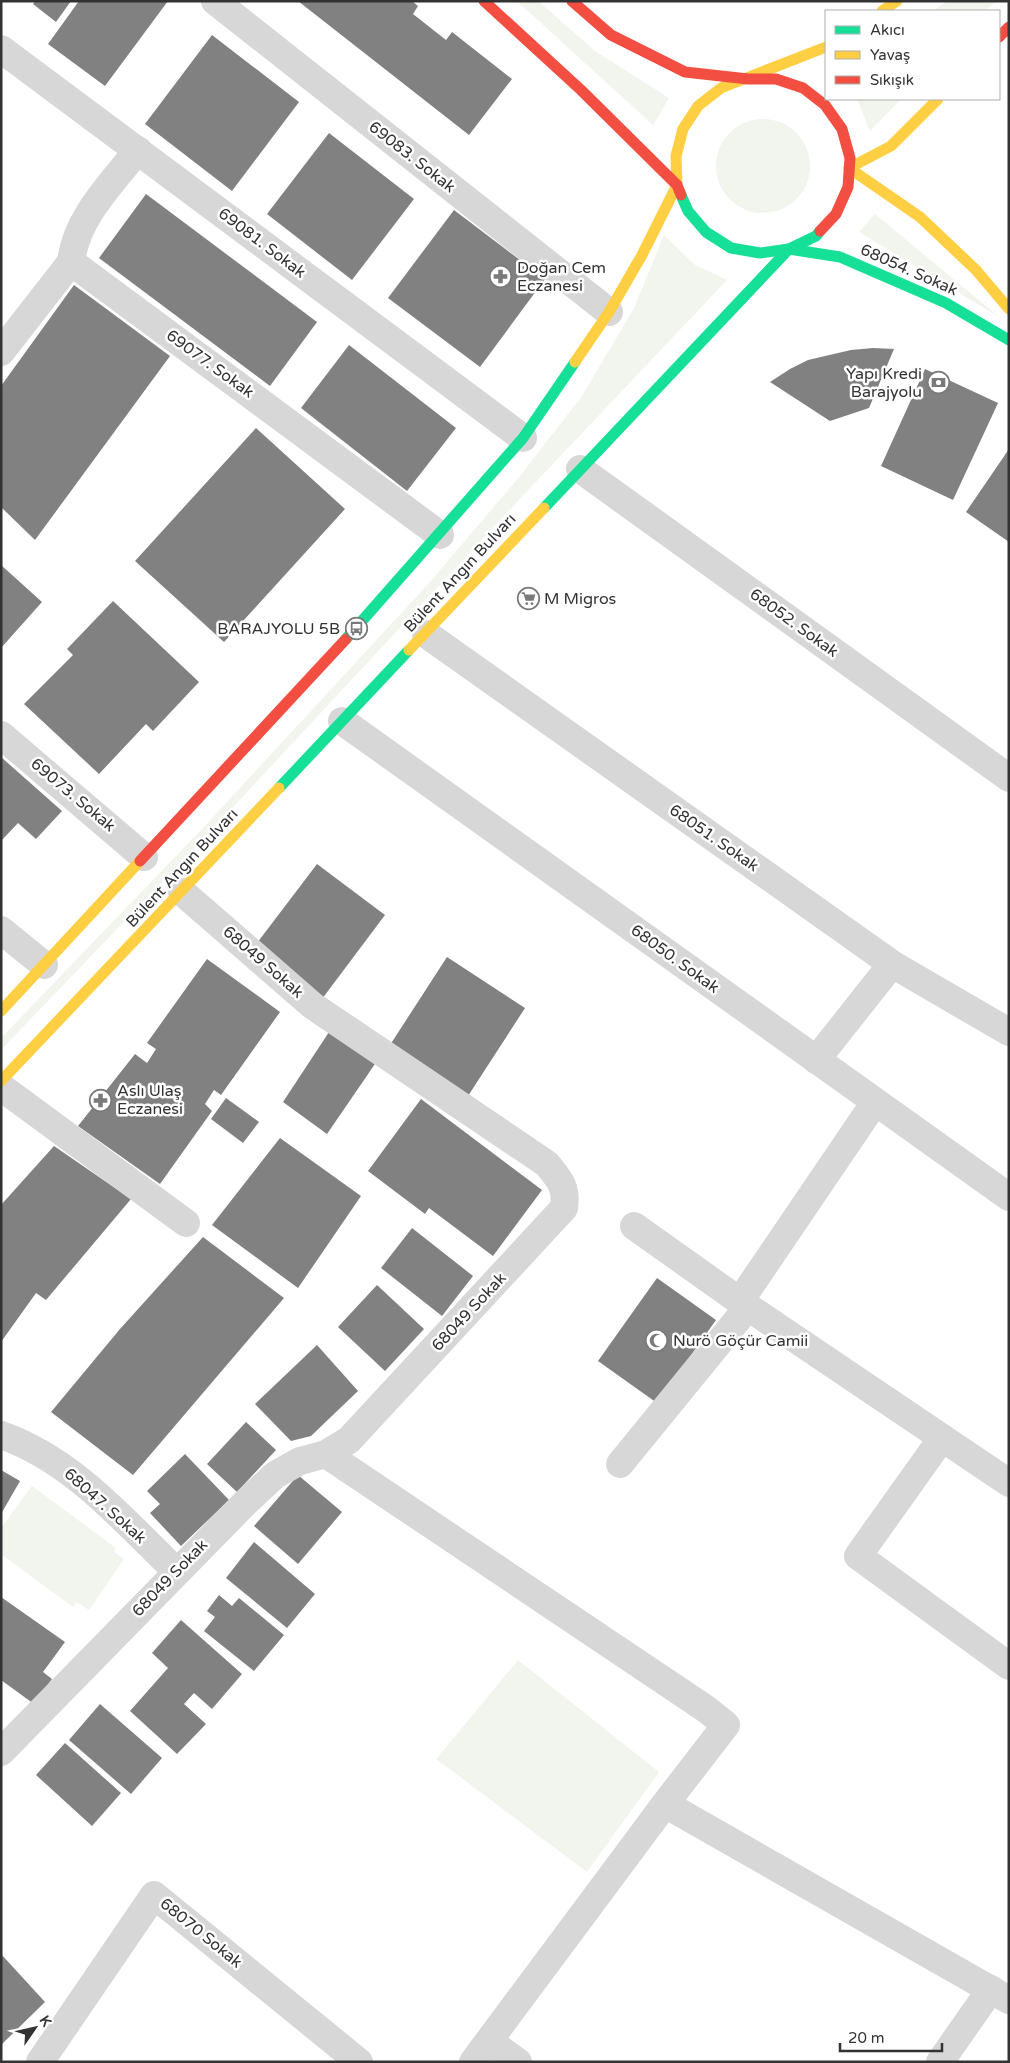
<svg xmlns="http://www.w3.org/2000/svg" width="1010" height="2063" viewBox="0 0 1010 2063" font-family="'Varela Round',sans-serif">
<rect width="100%" height="100%" fill="#fff"/>
<!-- green -->
<g fill="#f1f5ed">
<polygon points="517,1 538,1 595,51 669,98 653,125"/>
<polygon points="948,1 996,1 986,11 932,11"/>
<polygon points="857,99 901,99 870,131"/>
<circle cx="763" cy="166" r="47"/>
<polygon points="875,214 999,317 859,232"/>
<polygon points="664,235 695,265 727,280 531,487 208,834 1,1050 1,1038 202,829 430,582 520,476 582,396 634,308"/>
<polygon points="32,1486 116,1548 114,1552 124,1559 89,1610 77,1602 73,1607 1,1554 1,1528"/>
<polygon points="518,1660 659,1772 587,1872 436,1759"/>
</g>
<!-- building -->
<g fill="#818181">
<polygon points="35,1 71,1 56,22 33,4"/>
<polygon points="79,1 168,1 105,86 48,44"/>
<polygon points="298,1 412,1 418,6 413,14 446,40 452,32 512,79 469,135"/>
<polygon points="212,35 299,102 232,191 145,124"/>
<polygon points="329,133 414,199 352,280 267,214"/>
<polygon points="146,194 317,322 270,386 99,258"/>
<polygon points="454,210 545,279 480,367 388,298"/>
<polygon points="74,285 170,356 35,540 1,507 1,386"/>
<polygon points="349,345 456,428 407,491 301,408"/>
<polygon points="873,348 894,349 869,408 830,421 770,382 790,369 808,360 851,350"/>
<polygon points="925,369 998,403 953,500 881,466"/>
<polygon points="256,428 345,509 224,642 135,561"/>
<polygon points="1009,449 1009,542 966,512"/>
<polygon points="1,565 42,602 1,648"/>
<polygon points="113,601 199,682 153,731 146,724 99,774 24,704 73,655 67,649"/>
<polygon points="1,757 62,811 36,839 18,823 1,841"/>
<polygon points="317,864 385,915 322,999 254,947"/>
<polygon points="447,957 525,1008 468,1096 390,1045"/>
<polygon points="207,959 280,1012 221,1095 214,1090 205,1104 212,1111 160,1184 78,1126 135,1054 147,1063 156,1049 147,1043"/>
<polygon points="331,1029 377,1061 327,1134 283,1102"/>
<polygon points="226,1098 259,1122 243,1143 211,1119"/>
<polygon points="421,1099 542,1190 493,1256 429,1208 425,1214 368,1171"/>
<polygon points="280,1138 361,1196 298,1288 212,1225"/>
<polygon points="54,1146 131,1199 46,1300 36,1293 1,1342 1,1205"/>
<polygon points="412,1228 473,1276 442,1316 381,1268"/>
<polygon points="203,1237 284,1298 133,1475 51,1412 120,1329"/>
<polygon points="657,1278 716,1320 657,1403 598,1361"/>
<polygon points="377,1285 424,1329 385,1371 338,1327"/>
<polygon points="317,1345 358,1391 311,1436 291,1441 255,1404"/>
<polygon points="246,1422 276,1450 237,1492 207,1464"/>
<polygon points="185,1454 229,1500 181,1546 150,1513 160,1504 147,1491"/>
<polygon points="1,1470 20,1481 1,1514"/>
<polygon points="298,1475 342,1512 298,1564 254,1526"/>
<polygon points="254,1542 315,1594 287,1628 226,1578"/>
<polygon points="219,1595 232,1606 239,1598 284,1635 254,1671 204,1631 215,1617 207,1611"/>
<polygon points="1,1597 65,1642 43,1672 52,1679 34,1704 1,1680"/>
<polygon points="181,1620 242,1674 212,1709 194,1693 184,1704 206,1724 177,1754 130,1711 168,1668 152,1653"/>
<polygon points="100,1704 162,1758 131,1794 69,1740"/>
<polygon points="65,1743 121,1793 92,1826 36,1775"/>
<polygon points="1,1954 45,2002 1,2045"/>
</g>
<g fill="none" stroke-linecap="round" stroke-linejoin="round">
<!-- street -->
<g stroke="#d7d7d7" stroke-width="28">
<polyline points="215,1 609,312"/>
<polyline points="1,49 523,438"/>
<path d="M 71,262 C 76,218 111,184 138,150"/>
<polyline points="1,352 71,262 440,535"/>
<polyline points="580,469 1009,778"/>
<polyline points="426,634 892,964 1009,1032"/>
<polyline points="342,721 1009,1197"/>
<polyline points="1,735 144,857"/>
<polyline points="1,930 44,965"/>
<polyline points="816,1060 892,964"/>
<polyline points="1,1087 186,1223"/>
<polyline points="634,1226 748,1307 1009,1483"/>
<polyline points="740,1301 875,1102"/>
<path d="M 1,1435 C 73,1460 124,1521 177,1572"/>
<polyline points="942,1438 858,1556 1009,1666"/>
<polyline points="326,1454 706,1709 726,1725 665,1804 1009,2000"/>
<polyline points="620,1464 748,1307"/>
<path d="M 1,1752 L 246,1502 L 275,1475 L 300,1461 L 326,1454 L 349,1440 L 564,1208 C 567,1187 560,1180 547,1164 L 313,1006 L 182,892"/>
<polyline points="489,2041 518,2062"/>
<polyline points="40,2062 154,1895 359,2062"/>
<polyline points="473,2062 665,1804"/>
<polyline points="940,2062 991,1989"/>
</g>
<!-- fast -->
<g stroke="#16e098" stroke-width="11">
<polyline points="681,195 688,211 706,232 731,248 760,253 789,249 840,257 946,303 1009,340"/>
<polyline points="544,508 789,249 816,236 820,231"/>
<polyline points="346,639 523,438 575,362"/>
<polyline points="279,788 409,650"/>
</g>
<!-- slow -->
<g stroke="#ffcf43" stroke-width="11">
<polyline points="882,11 897,1"/>
<polyline points="849,168 920,217 976,270 1009,309"/>
<polyline points="849,168 891,146 938,99"/>
<polyline points="575,362 609,312 642,255 677,185 676,156 683,129 698,106 721,88 826,47"/>
<polyline points="409,650 544,508"/>
<polyline points="1,1011 140,861"/>
<polyline points="1,1081 279,788"/>
</g>
<!-- jam -->
<g stroke="#f24e42" stroke-width="11">
<polyline points="484,1 581,90 677,185 681,195"/>
<polyline points="572,1 611,35 685,72 748,79 776,79 803,88 825,105 842,129 850,158 848,187 836,214 820,231"/>
<polyline points="999,37 1009,27"/>
<polyline points="140,861 346,639"/>
</g>
</g>
<!-- icons -->
<defs>
<symbol id="pharmacy-ring" viewBox="-11 -11 22 22"><circle r="9.5" fill="#fff" stroke="#7a7a7a" stroke-width="1.5"/><path d="M-2-6h4v4h4v4h-4v4h-4v-4h-4v-4h4Z" fill="#7a7a7a"/></symbol>
<symbol id="bank-ring" viewBox="-11 -11 22 22"><circle r="9.5" fill="#fff" stroke="#7a7a7a" stroke-width="1.5"/><path d="M-6-4H6V4H-6ZM0-2.3a2.3 2.3 0 1 0 0 4.6a2.3 2.3 0 1 0 0-4.6Z" fill="#7a7a7a"/></symbol>
<symbol id="supermarket-ring" viewBox="-11 -11 22 22"><circle r="9.5" fill="#fff" stroke="#7a7a7a" stroke-width="1.5"/><path d="M-6-5.5h2.5l.6 2H6L4.5 2H-2.5L-4.4-4H-6ZM-1.5 3.2a1.3 1.3 0 1 0 .1 0ZM3 3.2a1.3 1.3 0 1 0 .1 0Z" fill="#7a7a7a"/></symbol>
<symbol id="bus-ring" viewBox="-11 -11 22 22"><circle r="9.5" fill="#fff" stroke="#7a7a7a" stroke-width="1.5"/><path d="M-5-6H5V4H4V6H2V4H-2V6H-4V4H-5ZM-3.5-4V0h7V-4ZM-3.5 1.2v1.5H-2V1.2ZM2 1.2v1.5H3.5V1.2Z" fill="#7a7a7a"/></symbol>
<symbol id="mosque-ring" viewBox="-11 -11 22 22"><circle r="9.5" fill="#fff" stroke="#7a7a7a" stroke-width="1.5"/><path d="M3.5-4.9A6 6 0 1 0 3.5 4.9A5 5 0 1 1 3.5-4.9Z" fill="#7a7a7a"/></symbol>
</defs>
<g fill-rule="evenodd">
<use href="#pharmacy-ring" x="488" y="264" width="25" height="25"/>
<use href="#bank-ring" x="926" y="370" width="25" height="25"/>
<use href="#supermarket-ring" x="516" y="586" width="25" height="25"/>
<use href="#bus-ring" x="344" y="616" width="25" height="25"/>
<use href="#pharmacy-ring" x="88" y="1088" width="25" height="25"/>
<use href="#mosque-ring" x="644" y="1328" width="25" height="25"/>
</g>
<g text-anchor="middle" dominant-baseline="central" stroke-width="5" stroke-linejoin="round" paint-order="stroke">
<!-- street labels -->
<g font-size="16" fill="#333" stroke="#fff">
<text transform="translate(412 157) rotate(38)">69083. Sokak</text>
<text transform="translate(262 243) rotate(37)">69081. Sokak</text>
<text transform="translate(909 270) rotate(24)">68054. Sokak</text>
<text transform="translate(210 364) rotate(36)">69077. Sokak</text>
<text transform="translate(460 573) rotate(-47)">Bülent Angın Bulvarı</text>
<text transform="translate(794 623) rotate(36)">68052. Sokak</text>
<text transform="translate(73 795) rotate(40)">69073. Sokak</text>
<text transform="translate(714 838) rotate(35)">68051. Sokak</text>
<text transform="translate(182 868) rotate(-47)">Bülent Angın Bulvarı</text>
<text transform="translate(675 959) rotate(36)">68050. Sokak</text>
<text transform="translate(263 962) rotate(41)">68049 Sokak</text>
<text transform="translate(469 1312) rotate(-47)">68049 Sokak</text>
<text transform="translate(105 1506) rotate(42)">68047. Sokak</text>
<text transform="translate(170 1578) rotate(-46)">68049 Sokak</text>
<text transform="translate(201 1933) rotate(39)">68070 Sokak</text>
</g>
<!-- poi labels -->
<g font-size="16" fill="#333" stroke="#fff" text-anchor="start">
<text x="517" y="268">Doğan Cem<tspan x="517" dy="18">Eczanesi</tspan></text>
<text x="922" y="374" text-anchor="end">Yapı Kredi<tspan x="922" dy="18">Barajyolu</tspan></text>
<text x="544" y="599">M Migros</text>
<text x="340" y="629" text-anchor="end">BARAJYOLU 5B</text>
<text x="117" y="1091">Aslı Ulaş<tspan x="117" dy="18">Eczanesi</tspan></text>
<text x="673" y="1341">Nurö Göçür Camii</text>
</g>
</g>
<!-- border -->
<rect width="1010" height="2063" fill="none" stroke="#333333" stroke-width="5"/>
<!-- legend -->
<rect x="825" y="10" width="175" height="90" fill="#ffffff" stroke="#adadad"/>
<rect x="835" y="26" width="25" height="8" fill="#16e098" stroke="#adadad"/>
<text x="870" y="35" font-size="15" fill="#333333">Akıcı</text>
<rect x="835" y="51" width="25" height="8" fill="#ffcf43" stroke="#adadad"/>
<text x="870" y="60" font-size="15" fill="#333333">Yavaş</text>
<rect x="835" y="76" width="25" height="8" fill="#f24e42" stroke="#adadad"/>
<text x="870" y="85" font-size="15" fill="#333333">Sıkışık</text>
<!-- north arrow -->
<g transform="translate(35 2028) rotate(56)" stroke="#ffffff" stroke-width="4" paint-order="stroke">
<path d="M0-4L9 19L0 12L-9 19Z" fill="#333333"/>
<text y="-8" font-size="14" font-weight="bold" text-anchor="middle" fill="#333333">K</text>
</g>
<!-- scale -->
<path d="M840 2043v8h102v-8" fill="none" stroke="#333333" stroke-width="2.5"/>
<text x="848" y="2043" font-size="15" fill="#333333" stroke="#ffffff" stroke-width="4" paint-order="stroke">20 m</text>
</svg>
